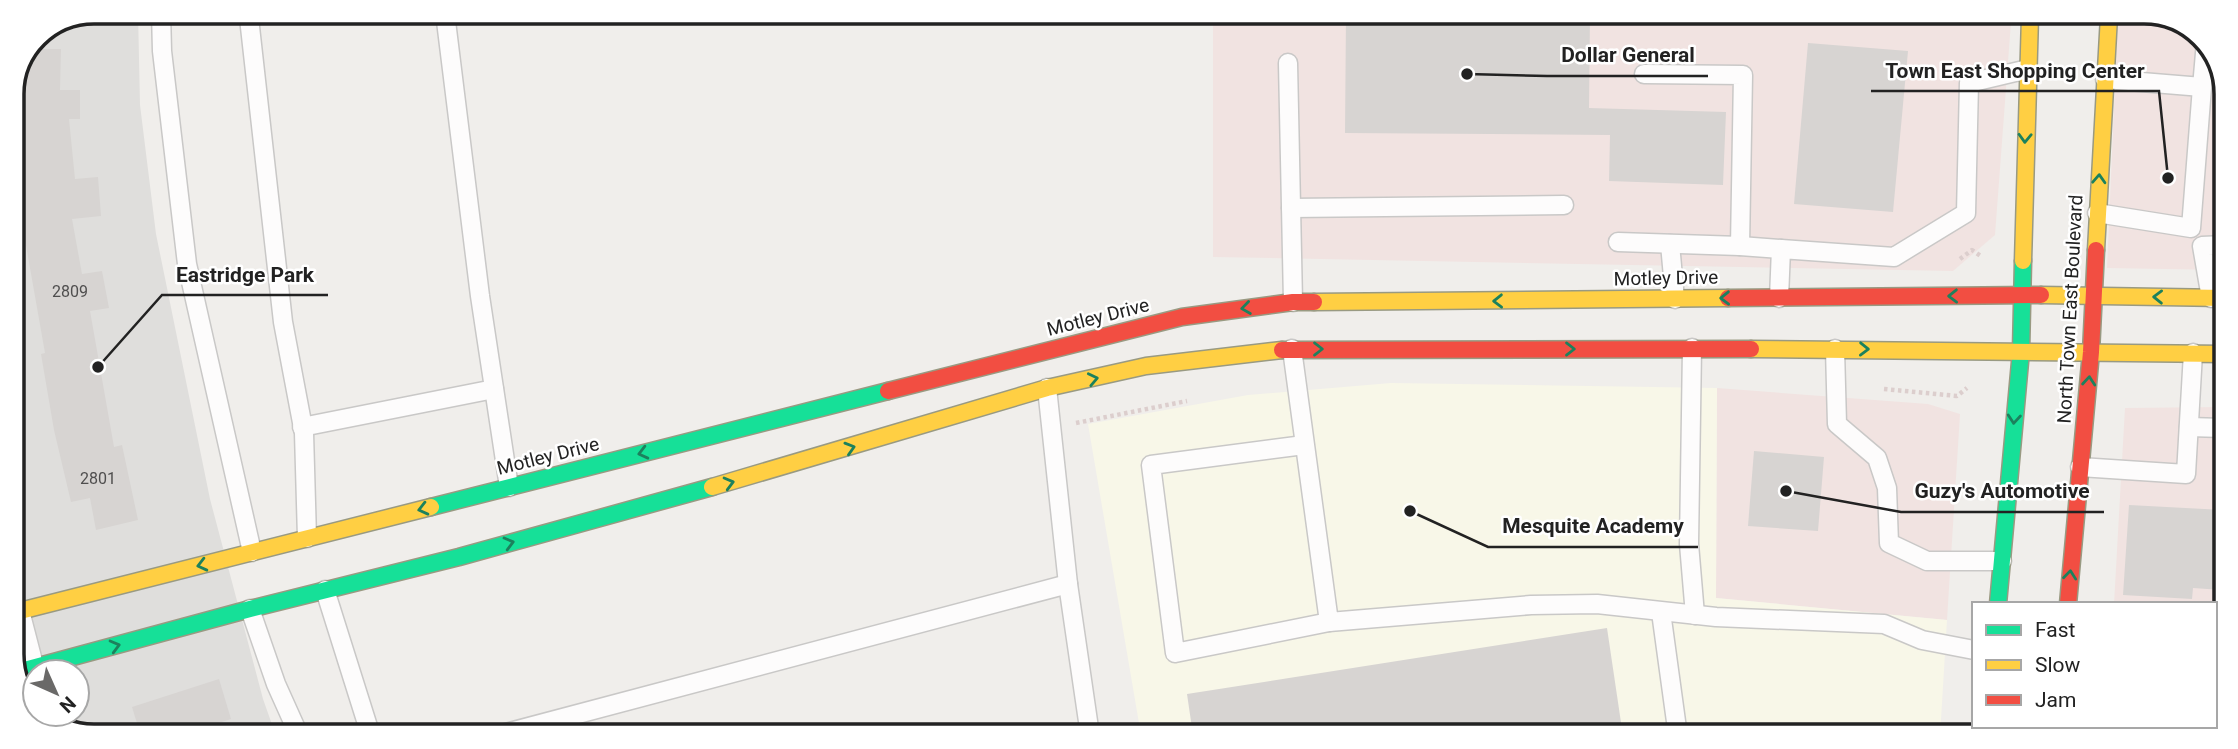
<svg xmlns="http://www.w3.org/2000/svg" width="2238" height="749" viewBox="0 0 2238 749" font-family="Roboto,sans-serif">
<rect width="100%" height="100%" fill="#f0eeeb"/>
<!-- residential -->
<polygon fill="#dfdedc" points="95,12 138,12 140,105 156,234 210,499 263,699 275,733 68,733 42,714 77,714 77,672 12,660 12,90 37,36"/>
<!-- commercial -->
<g fill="#f1e3e1">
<polygon points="1213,15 1861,16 2011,22 1995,235 1953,271 1213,257"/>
<polygon points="2118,16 2170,16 2209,44 2226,89 2224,270 2107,268"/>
<polygon points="1717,388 1928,404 1960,414 1947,620 1716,598"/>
<polygon points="2223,407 2222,681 2215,689 2215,604 2114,604 2125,408"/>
<polygon points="2107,726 2175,726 2144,737 2106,737"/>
</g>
<!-- education -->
<polygon fill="#f8f7e8" points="1391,383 1717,388 1716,598 1947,620 1940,736 1141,735 1088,424 1248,395"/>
<!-- building -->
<g fill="#d7d4d2">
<polygon points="1346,15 1590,15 1589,108 1726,112 1723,185 1609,181 1610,135 1345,133"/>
<polygon points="1808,43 1908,51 1893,212 1794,204"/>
<polygon points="31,49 61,49 60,90 80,90 80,119 69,119 75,179 98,177 101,216 72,219 82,274 102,271 109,308 90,311 114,447 122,445 138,520 96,530 90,498 71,502 54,430 41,354 45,353 21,217 18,186 16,186 12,143 12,90"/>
<polygon points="1754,451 1824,457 1818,531 1748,526"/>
<polygon points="2129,505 2223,510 2222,590 2193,588 2192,599 2123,595"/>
<polygon points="1607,628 1623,736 1193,735 1187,694"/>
<polygon points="219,679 231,719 188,733 140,733 132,707"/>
</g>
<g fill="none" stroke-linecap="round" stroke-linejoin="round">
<defs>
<g id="lane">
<polyline points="161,12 162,51 187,264 252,552"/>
<polyline points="251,13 249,18 283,322 304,433 307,538"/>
<polyline points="445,13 480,296 509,487"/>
<polyline points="1288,63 1293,302"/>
<polyline points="2105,79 2202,87 2206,42"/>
<polyline points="1291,208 1564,205"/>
<polyline points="2097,213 2191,228 2202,87"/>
<polyline points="1618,242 1740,246 1743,75 1644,74"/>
<polyline points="1670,244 1675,299"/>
<polyline points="1740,246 1781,249"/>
<polyline points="1779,298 1781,249 1894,257 1966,213 1969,83 2028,69"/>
<polyline points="2211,298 2202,246 2224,245"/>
<polyline points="1692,348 1689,544 1695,615"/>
<polyline points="1292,349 1329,622 1531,605 1597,604 1716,617 1884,624 1922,640 1974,650"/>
<polyline points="1835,349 1837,424 1877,458 1887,488 1889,543 1927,561 2002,561"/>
<polyline points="1047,388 1068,584 1090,735"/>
<polyline points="302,427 494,389"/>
<polyline points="2189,427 2223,428"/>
<polyline points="1304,445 1151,465 1175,653 1329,622"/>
<polyline points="2080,467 2186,474 2193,353"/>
<polyline points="325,590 370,733"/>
<polyline points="250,609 276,684 298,733"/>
<polyline points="1661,612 1678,736"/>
<polyline points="2215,638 2222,638"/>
<polyline points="506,733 1068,584"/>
<polyline points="2124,737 2125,726"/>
</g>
<polyline id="street" points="12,614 35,703"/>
<g id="fast">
<polyline points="431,507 888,391"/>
<polyline points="1998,604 2021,351 2023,261"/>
<polyline points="17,672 250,609 459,557 712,487"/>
<polyline points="2055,737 2056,726"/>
</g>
<g id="slow">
<polyline points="2096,250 2109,16"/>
<polyline points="2023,261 2030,16"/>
<polyline points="2041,295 2224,298"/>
<polyline points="1314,302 1728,298"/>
<polyline points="1751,349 2224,354"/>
<polyline points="712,487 1047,388 1146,366 1282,350"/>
<polyline points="12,613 431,507"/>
</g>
<g id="jam">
<polyline points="1728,298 2041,295"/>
<polyline points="1282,350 1751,349"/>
<polyline points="888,391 1182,317 1293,302 1314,302"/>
<polyline points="2068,604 2091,352 2096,250"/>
<polyline points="1985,736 1986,726"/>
</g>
</defs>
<!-- lane casing -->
<use href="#lane" stroke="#c9c8c7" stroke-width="21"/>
<!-- street casing -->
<use href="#street" stroke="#c9c8c7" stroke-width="38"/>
<!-- fast casing -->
<use href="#fast" stroke="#999a82" stroke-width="19"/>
<!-- slow casing -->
<use href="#slow" stroke="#999a82" stroke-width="19"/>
<!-- jam casing -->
<use href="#jam" stroke="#999a82" stroke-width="19"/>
<!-- path -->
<g stroke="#dccecd" stroke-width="4.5" stroke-dasharray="3.5 3.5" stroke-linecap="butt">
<polyline points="1960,259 1972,250 1982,257"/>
<polyline points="1884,389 1957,396 1967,388"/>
<polyline points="1076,423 1187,401"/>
</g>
<!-- lane -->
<use href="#lane" stroke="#fdfcfc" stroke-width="18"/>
<!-- street -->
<use href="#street" stroke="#fdfcfc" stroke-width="35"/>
<!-- fast -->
<use href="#fast" stroke="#16e098" stroke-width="16"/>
<!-- slow -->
<use href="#slow" stroke="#ffcf43" stroke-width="16"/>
<!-- jam -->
<use href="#jam" stroke="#f24e42" stroke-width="16"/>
</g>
<!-- one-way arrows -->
<defs><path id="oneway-chevron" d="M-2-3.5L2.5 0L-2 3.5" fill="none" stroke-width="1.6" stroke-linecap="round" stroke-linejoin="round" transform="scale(1.75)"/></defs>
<g stroke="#1c815d">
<use href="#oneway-chevron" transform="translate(2025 138) rotate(92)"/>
<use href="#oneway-chevron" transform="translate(2099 179) rotate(-87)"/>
<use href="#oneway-chevron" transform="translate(1953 296) rotate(179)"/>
<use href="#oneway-chevron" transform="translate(2158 297) rotate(-179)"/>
<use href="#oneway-chevron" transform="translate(1725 298) rotate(179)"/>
<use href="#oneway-chevron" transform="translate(1498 301) rotate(179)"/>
<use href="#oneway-chevron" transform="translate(1246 308) rotate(172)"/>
<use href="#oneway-chevron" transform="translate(1318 349)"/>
<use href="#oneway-chevron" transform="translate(1570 349)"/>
<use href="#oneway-chevron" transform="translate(1864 349) rotate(1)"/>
<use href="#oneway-chevron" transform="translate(1093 379) rotate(-12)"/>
<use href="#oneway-chevron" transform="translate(2089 381) rotate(-85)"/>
<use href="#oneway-chevron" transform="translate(2014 419) rotate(95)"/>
<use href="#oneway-chevron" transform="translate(850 448) rotate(-17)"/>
<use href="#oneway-chevron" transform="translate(643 453) rotate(166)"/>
<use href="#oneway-chevron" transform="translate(729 483) rotate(-15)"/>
<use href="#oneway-chevron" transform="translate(423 509) rotate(166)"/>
<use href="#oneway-chevron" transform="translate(509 543) rotate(-15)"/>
<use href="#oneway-chevron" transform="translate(202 565) rotate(166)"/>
<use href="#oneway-chevron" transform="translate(2070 575) rotate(-84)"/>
<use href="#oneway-chevron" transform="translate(115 646) rotate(-15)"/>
</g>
<g text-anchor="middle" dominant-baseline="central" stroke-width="5" stroke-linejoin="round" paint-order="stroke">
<!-- number labels -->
<g font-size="16" fill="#4f4e4e">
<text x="70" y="291">2809</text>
<text x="98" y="478">2801</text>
</g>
<!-- street labels -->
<g font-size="19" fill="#222" stroke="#fff">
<text transform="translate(1666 278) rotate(-1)">Motley Drive</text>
<text transform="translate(2070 309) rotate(-87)">North Town East Boulevard</text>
<text transform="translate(1098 317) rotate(-14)">Motley Drive</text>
<text transform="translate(548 456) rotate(-14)">Motley Drive</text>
</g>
</g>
<!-- crop -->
<path d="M0 0H2238V749H0ZM94 24H2144A70 70 0 0 1 2214 94V654A70 70 0 0 1 2144 724H94A70 70 0 0 1 24 654V94A70 70 0 0 1 94 24Z" fill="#fff" fill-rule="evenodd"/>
<path fill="none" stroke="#222" stroke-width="3.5" d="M94 24H2144A70 70 0 0 1 2214 94V654A70 70 0 0 1 2144 724H94A70 70 0 0 1 24 654V94A70 70 0 0 1 94 24Z"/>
<!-- callouts -->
<path fill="none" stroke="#222" stroke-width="2.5" d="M1467 74L1547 76H1708M2168 178L2159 91H1871M98 367L162 295H328M1786 491L1901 512H2104M1410 511L1488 547H1698"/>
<g fill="#222" stroke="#fff" stroke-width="2.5">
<circle cx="1467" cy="74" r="7"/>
<circle cx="2168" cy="178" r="7"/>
<circle cx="98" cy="367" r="7"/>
<circle cx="1786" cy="491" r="7"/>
<circle cx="1410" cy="511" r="7"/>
</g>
<g font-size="21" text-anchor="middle" font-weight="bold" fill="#222" stroke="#fff" stroke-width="5" stroke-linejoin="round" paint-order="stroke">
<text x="1628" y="62">Dollar General</text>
<text x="2015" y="78">Town East Shopping Center</text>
<text x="245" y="282">Eastridge Park</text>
<text x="2002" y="498">Guzy's Automotive</text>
<text x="1593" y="533">Mesquite Academy</text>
</g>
<!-- legend -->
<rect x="1972" y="602" width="245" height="126" fill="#ffffff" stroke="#a7a7a7" stroke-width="2"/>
<rect x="1986" y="625" width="35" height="10" fill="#16e098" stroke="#a7a7a7" stroke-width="2"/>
<text x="2035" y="637" font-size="21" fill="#222222">Fast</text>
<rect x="1986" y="660" width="35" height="10" fill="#ffcf43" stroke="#a7a7a7" stroke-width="2"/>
<text x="2035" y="672" font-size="21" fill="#222222">Slow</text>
<rect x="1986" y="695" width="35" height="10" fill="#f24e42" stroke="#a7a7a7" stroke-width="2"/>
<text x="2035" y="707" font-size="21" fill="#222222">Jam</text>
<!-- north arrow -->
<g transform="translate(56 693) rotate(135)"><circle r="33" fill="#ffffff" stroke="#a7a7a7" stroke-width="2"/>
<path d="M0-5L12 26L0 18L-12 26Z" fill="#6a6968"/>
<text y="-10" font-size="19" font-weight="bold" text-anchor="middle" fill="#222222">N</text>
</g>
</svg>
